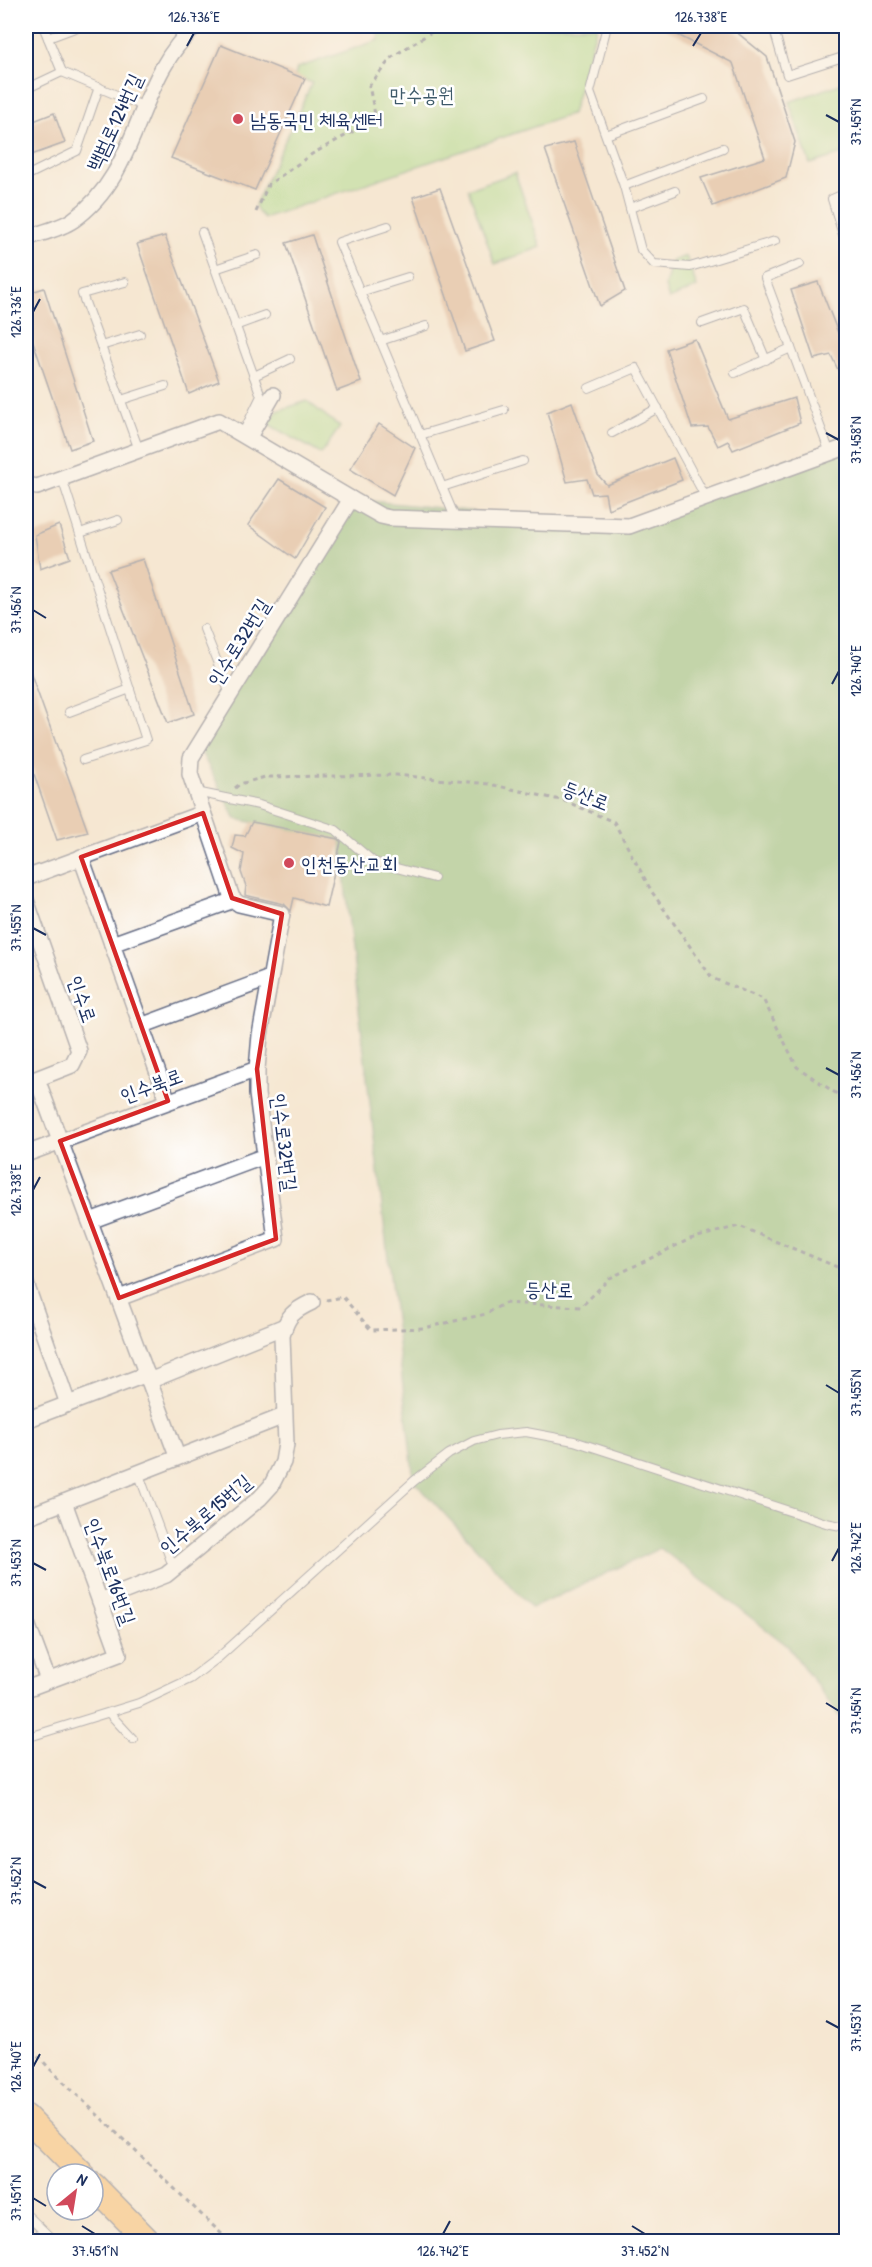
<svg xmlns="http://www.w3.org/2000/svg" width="872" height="2267" viewBox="0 0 872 2267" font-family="'Patrick Hand','Poor Story',sans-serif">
<rect width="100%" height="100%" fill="#fff"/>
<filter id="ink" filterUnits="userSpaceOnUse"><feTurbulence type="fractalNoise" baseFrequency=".0167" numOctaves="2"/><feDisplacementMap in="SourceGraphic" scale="12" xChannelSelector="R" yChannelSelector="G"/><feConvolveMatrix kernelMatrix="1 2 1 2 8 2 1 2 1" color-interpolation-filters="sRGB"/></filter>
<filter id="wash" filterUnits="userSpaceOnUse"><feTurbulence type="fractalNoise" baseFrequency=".008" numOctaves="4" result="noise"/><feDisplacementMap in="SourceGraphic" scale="24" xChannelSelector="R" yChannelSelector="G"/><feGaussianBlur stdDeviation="1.35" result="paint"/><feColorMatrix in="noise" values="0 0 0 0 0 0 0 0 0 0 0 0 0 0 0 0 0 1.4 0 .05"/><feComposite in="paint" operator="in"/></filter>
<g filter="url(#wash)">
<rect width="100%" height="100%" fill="#f6e7d2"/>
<!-- green -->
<g fill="#a7dc8c" stroke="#618675" stroke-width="1.5">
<polygon points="381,26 597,26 572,114 264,218 258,212 255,205 312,83 295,76 297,68 379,40 378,32"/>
<polygon points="846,82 846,153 810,164 789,102"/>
<polygon points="515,173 541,247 495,264 468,189"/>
<polygon points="686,256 697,287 669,299 665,286 672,261"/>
<polygon points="307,401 340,427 321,454 268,424 277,411"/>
</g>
<!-- forest -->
<polygon fill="#85bc78" stroke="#50766b" stroke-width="1.5" points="846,445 846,1697 839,1716 788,1646 660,1548 532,1608 414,1481 348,915 341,840 236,819 198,746 351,499 614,526"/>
<g id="blocks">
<!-- building -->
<g fill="#d9af90">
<polygon points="660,26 722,26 735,31 767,57 795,142 786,178 713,206 701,178 765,158 733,63"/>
<polygon points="221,45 305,79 255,190 171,158"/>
<polygon points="54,113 65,143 26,157 26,124"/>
<polygon points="574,142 625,291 600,306 545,149"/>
<polygon points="440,188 495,341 465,351 413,197"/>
<polygon points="312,235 361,382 337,391 286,243"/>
<polygon points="165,236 219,381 189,394 137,244"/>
<polygon points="818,282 846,353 846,387 831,355 814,359 791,290"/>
<polygon points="44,288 93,441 70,449 26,321 26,294"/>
<polygon points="695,339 728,419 794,398 800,423 733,450 728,441 718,446 708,427 692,428 666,349"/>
<polygon points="572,402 598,475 607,485 673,458 682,480 608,509 605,493 592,494 587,479 567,482 547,412"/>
<polygon points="379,424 415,448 393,495 350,469"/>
<polygon points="279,479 325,507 295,559 248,525"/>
<polygon points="59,525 70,558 40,569 35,535"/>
<polygon points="143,559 194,714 168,723 108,570"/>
<polygon points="26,663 27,663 88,832 57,840 26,751"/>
<polygon points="252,822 338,839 341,842 326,907 294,898 291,911 284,904 245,895 246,886 241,872 244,854 232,848 235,835 245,836"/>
</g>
</g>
</g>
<g filter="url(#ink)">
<use href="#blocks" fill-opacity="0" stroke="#686f87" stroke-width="1.5"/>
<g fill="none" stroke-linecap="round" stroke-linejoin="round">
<defs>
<g id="lane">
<polyline points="43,26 62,72 145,107"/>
<polyline points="607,26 590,92 624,186 641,250 654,264 690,267 775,241"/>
<polyline points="773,26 787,75 846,56"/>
<polyline points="774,30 786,26"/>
<polyline points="48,38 80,26"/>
<polyline points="26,89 62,72"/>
<polyline points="606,135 704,99"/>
<polyline points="26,176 77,151 99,87"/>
<polyline points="624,186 723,148"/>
<polyline points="846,193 832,199 846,244"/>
<polyline points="630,208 675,191"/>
<polyline points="388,226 339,242 456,520"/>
<polyline points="202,232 261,396 242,435"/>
<polyline points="800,264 765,278 830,453"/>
<polyline points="215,269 257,255"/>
<polyline points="125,282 82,294 139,450"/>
<polyline points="360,292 408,277"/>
<polyline points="702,323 744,308 766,360"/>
<polyline points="235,326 265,315"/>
<polyline points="380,341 426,326"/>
<polyline points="101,346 140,334"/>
<polyline points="735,373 791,348"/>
<polyline points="254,376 290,359"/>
<polyline points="589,388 636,368 706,498"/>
<polyline points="121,400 165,386"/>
<polyline points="612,433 658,408"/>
<polyline points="420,435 504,410"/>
<polyline points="62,478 146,740 83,760"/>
<polyline points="442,487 523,461"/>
<polyline points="80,533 118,520"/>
<polyline points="204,629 230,694"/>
<polyline points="69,712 130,689"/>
<polyline points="196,792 259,805 336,830 374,862 434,878"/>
<polyline points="138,1472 174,1569"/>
<polyline points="109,1713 133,1739"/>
<polyline points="26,1738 139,1703 190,1679 219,1657 414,1481 449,1454 474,1441 497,1435 526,1432 574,1441 826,1523 846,1527"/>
<polyline points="26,2214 55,2242"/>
</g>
<g id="street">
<path d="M 26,238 C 40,233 60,229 73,220 C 142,172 135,78 196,26"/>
<polyline points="250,435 273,395"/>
<polyline points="26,485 37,487 219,421 351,499 381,516 390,518 629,526 846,447"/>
<polyline points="81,857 168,1101"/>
<polyline points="26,878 203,813"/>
<polyline points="26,900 79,1051 72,1065 26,1083"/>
<polyline points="112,944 234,900"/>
<polyline points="141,1026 270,978"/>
<polyline points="37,1079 177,1456"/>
<polyline points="26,1154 257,1069"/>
<polyline points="90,1221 265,1156"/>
<polyline points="26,1284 68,1404"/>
<polyline points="119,1298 276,1239 257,1094 257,1069 260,1035 282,914 239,904 232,898 190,774 191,758 351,499"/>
<polyline points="149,1381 285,1326"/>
<polyline points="26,1420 147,1374"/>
<polyline points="26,1517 284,1416"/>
<path d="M 100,1601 L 166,1575 L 260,1498 L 271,1486 L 283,1462 L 286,1444 L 282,1336 C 287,1316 293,1311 312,1302"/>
<polyline points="26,1621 48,1680"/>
<polyline points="26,1689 119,1654 64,1502"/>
</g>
<g id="primary">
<polyline points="26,2117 82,2174"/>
<polyline points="93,2185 149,2242"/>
</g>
</defs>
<!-- lane casing -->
<use href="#lane" stroke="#686f87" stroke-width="10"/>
<!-- street casing -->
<use href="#street" stroke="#686f87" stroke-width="18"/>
<!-- primary casing -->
<use href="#primary" stroke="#686f87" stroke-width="27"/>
<!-- path -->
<g stroke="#686f87" stroke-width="3" stroke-dasharray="4.5 4.5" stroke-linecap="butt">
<polyline points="256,212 268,185 312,154 376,119 369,86 392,57 441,26"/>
<polyline points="235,788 240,784 265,777 396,775 489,784 565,801 614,822 652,892 712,978 763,999 797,1067 846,1100"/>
<polyline points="326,1300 343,1297 371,1330 424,1328 486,1314 505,1303 581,1307 610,1278 690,1239 739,1226 842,1269 846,1268"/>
<polyline points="26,2042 49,2068 230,2242"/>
</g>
<!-- lane -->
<use href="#lane" stroke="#fff" stroke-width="8"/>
<!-- street -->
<use href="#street" stroke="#fff" stroke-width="15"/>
<!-- primary -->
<use href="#primary" stroke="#fbbd6e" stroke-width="24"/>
</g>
</g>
<!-- marked area -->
<path d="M0 0H872V2267H0ZM 203,813 L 232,898 L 282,914 L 257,1069 L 276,1239 L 119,1298 L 60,1141 L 168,1101 L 81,857 Z" fill="#f6e7d2" fill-opacity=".55" fill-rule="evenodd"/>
<path fill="none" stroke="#d62828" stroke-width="4.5" stroke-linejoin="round" d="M 203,813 L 232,898 L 282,914 L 257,1069 L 276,1239 L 119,1298 L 60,1141 L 168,1101 L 81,857 Z"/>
<!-- ticks -->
<path fill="none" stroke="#1b2f5e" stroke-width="2" d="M 187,46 L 194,33M 693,46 L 701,33M 826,115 L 839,122M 33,312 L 40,299M 826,433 L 839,440M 33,610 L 46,618M 832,684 L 839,671M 33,928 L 46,935M 826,1068 L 839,1075M 33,1190 L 40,1177M 826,1385 L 839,1393M 832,1561 L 839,1548M 33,1563 L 46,1570M 826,1703 L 839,1711M 33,1881 L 46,1888M 826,2021 L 839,2028M 33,2067 L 40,2054M 33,2198 L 46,2206M 82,2226 L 95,2234M 632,2226 L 645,2234M 443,2234 L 450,2221"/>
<!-- markers -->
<g fill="#d1495b" stroke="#fff" stroke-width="2">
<circle cx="238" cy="119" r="6"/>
<circle cx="289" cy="863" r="6"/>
</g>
<g text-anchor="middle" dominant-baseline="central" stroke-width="5" stroke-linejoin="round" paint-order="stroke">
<!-- park labels -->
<g font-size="20" fill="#3e5a6a" stroke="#fff">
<text x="422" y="94">만수공원</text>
</g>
<!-- poi labels -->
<g font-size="20" fill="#1b2f5e" stroke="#fff" text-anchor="start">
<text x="250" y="119">남동국민 체육센터</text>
<text x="301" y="863">인천동산교회</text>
</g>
<!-- street labels -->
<g font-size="20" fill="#1b2f5e" stroke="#fff">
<text transform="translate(114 122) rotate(-65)">백범로124번길</text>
<text transform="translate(238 642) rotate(-58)">인수로32번길</text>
<text transform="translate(586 795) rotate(21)">등산로</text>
<text transform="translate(83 999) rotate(71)">인수로</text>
<text transform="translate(151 1085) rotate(-20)">인수북로</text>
<text transform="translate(285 1142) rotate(83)">인수로32번길</text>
<text transform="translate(549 1289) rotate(1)">등산로</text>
<text transform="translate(205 1514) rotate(-40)">인수북로15번길</text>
<text transform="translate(111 1571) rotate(70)">인수북로16번길</text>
</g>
</g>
<!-- margin -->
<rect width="872" height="2267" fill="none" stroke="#fff" stroke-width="66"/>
<!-- north arrow -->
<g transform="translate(75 2192) rotate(30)"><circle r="28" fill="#ffffff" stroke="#a4acbf" stroke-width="1.5"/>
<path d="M0-4.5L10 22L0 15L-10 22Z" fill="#d1495b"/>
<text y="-9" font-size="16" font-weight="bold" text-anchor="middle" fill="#1b2f5e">N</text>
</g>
<rect x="33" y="33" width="806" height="2201" fill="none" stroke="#1b2f5e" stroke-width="2"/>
<g font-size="15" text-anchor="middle" fill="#1b2f5e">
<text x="194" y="22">126.736°E</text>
<text x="701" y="22">126.738°E</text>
<text transform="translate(856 122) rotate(-90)" y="5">37.459°N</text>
<text transform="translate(16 312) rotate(-90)" y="5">126.736°E</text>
<text transform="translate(856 440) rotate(-90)" y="5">37.458°N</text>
<text transform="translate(16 610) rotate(-90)" y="5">37.456°N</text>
<text transform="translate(856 671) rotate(-90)" y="5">126.740°E</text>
<text transform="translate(16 928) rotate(-90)" y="5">37.455°N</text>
<text transform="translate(856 1075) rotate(-90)" y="5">37.456°N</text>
<text transform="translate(16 1190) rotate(-90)" y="5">126.738°E</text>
<text transform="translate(856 1393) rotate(-90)" y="5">37.455°N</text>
<text transform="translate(856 1548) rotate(-90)" y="5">126.742°E</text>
<text transform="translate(16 1563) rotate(-90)" y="5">37.453°N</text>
<text transform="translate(856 1711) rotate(-90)" y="5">37.454°N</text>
<text transform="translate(16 1881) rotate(-90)" y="5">37.452°N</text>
<text transform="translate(856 2028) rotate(-90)" y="5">37.453°N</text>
<text transform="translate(16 2067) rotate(-90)" y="5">126.740°E</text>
<text transform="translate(16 2198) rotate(-90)" y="5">37.451°N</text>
<text x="95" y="2256">37.451°N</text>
<text x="443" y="2256">126.742°E</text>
<text x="645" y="2256">37.452°N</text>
</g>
</svg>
